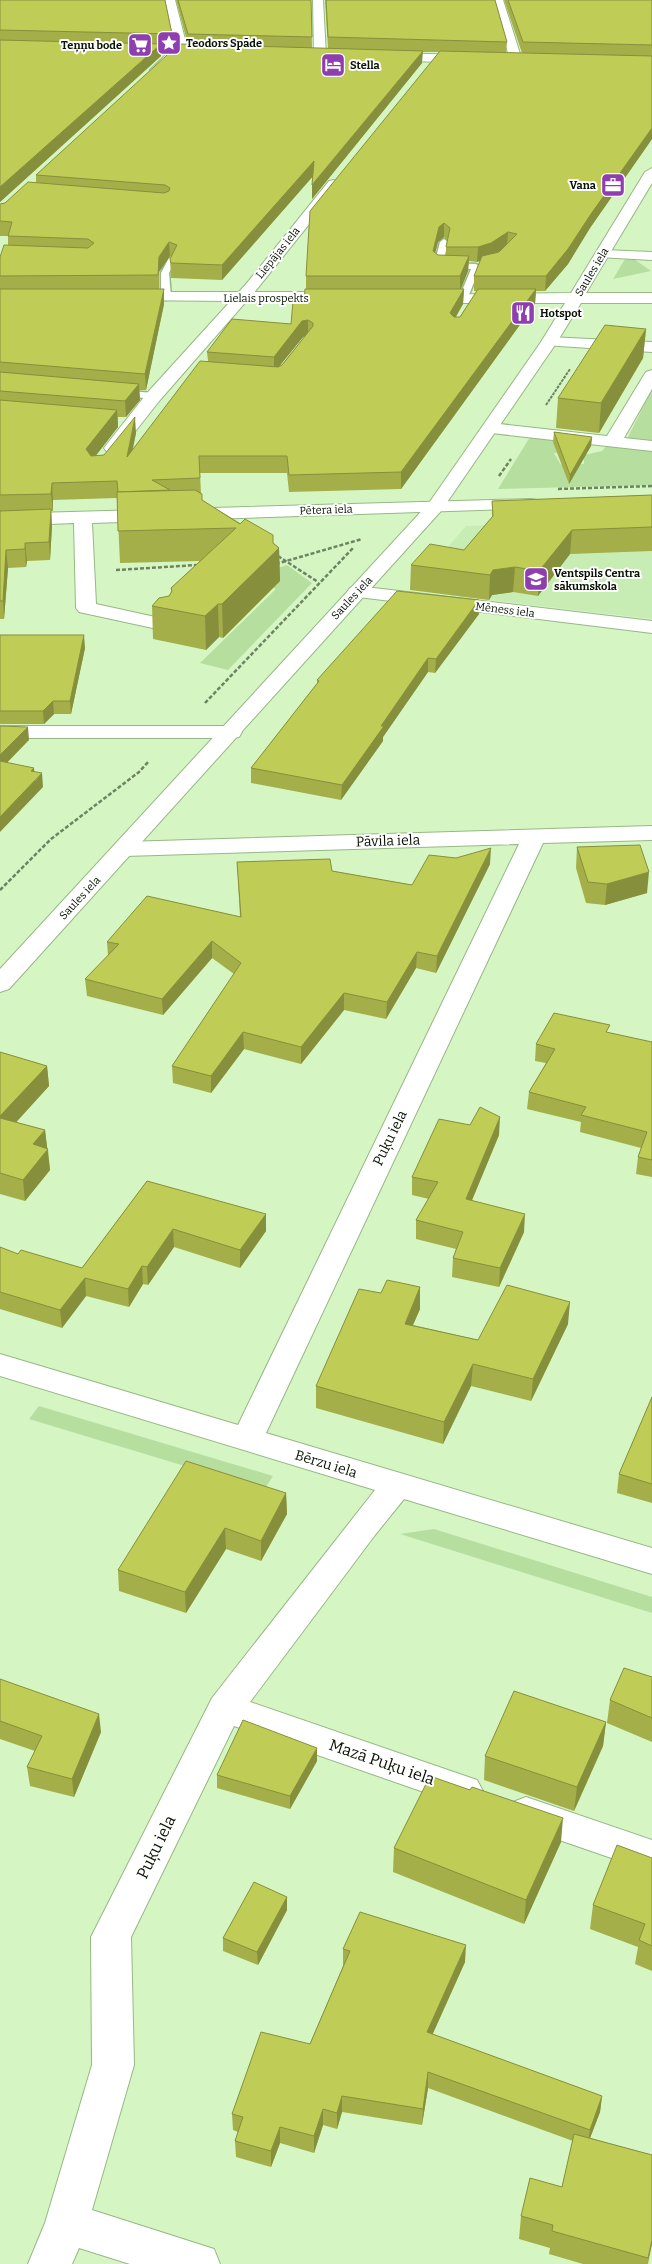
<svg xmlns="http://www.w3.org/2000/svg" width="652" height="2264" viewBox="0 0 652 2264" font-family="Bitter,serif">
<rect width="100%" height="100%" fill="#d5f6c3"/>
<!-- built -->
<polygon fill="#c8edb4" points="652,519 652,619 462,597 412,588 466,526"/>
<!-- green -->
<g fill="#b5de9f">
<polygon points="625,259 634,259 651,271 613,279"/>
<polygon points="652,389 652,442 627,439"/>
<polygon points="530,437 577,441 579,452 554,453 561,465 584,464 584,455 602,451 607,445 652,450 652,485 498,489"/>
<polygon points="287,565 312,583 228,670 200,663 276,589 260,583 275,569"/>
<polygon points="39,1406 273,1476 264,1490 29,1419"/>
<polygon points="434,1529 652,1597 652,1613 400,1534"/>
</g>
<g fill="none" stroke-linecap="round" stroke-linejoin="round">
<defs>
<g id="service">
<polygon points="444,239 448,242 443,263 476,264 480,267 467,300 459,298 471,269 438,268 434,265 440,242"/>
<polygon points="169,258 176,260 169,273 171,297 166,300 161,297 161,273"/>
<polygon points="117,390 154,393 159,396 154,399 114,395 114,391"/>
</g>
<g id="minor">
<polygon points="165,0 175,0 187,47 160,73 156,74 150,70 175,46"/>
<polygon points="313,0 323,0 326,55 320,59 314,55"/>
<polygon points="493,0 503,0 522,60 520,63 512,63 510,60"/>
<polygon points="334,180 341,184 339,187 257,289 160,400 119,452 107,452 104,448 107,444 148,392 247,283 329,181"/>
<polygon points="603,250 652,252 652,260 598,257 596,254 598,251"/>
<polygon points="549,337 652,342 652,352 543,345 541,342 543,339"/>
<polygon points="652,370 652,389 624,438 652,441 652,451 491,433 485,432 482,428 485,424 491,423 607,436 644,375 646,372"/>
<polygon points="531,499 537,500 540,504 537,508 92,523 96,604 169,620 172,624 169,628 162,630 79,612 76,608 74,523 0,526 0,514"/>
<polygon points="357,586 652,621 652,633 350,596 347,592 350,588"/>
<polygon points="0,726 231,726 239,727 242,732 239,737 231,738 0,738"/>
<polygon points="652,826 652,840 543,843 266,1433 652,1548 652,1574 404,1499 375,1535 250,1702 477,1780 483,1791 477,1802 464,1806 234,1726 131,1937 134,2065 92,2210 214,2249 220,2264 130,2264 79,2248 72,2264 28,2264 45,2223 92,2065 91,1937 212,1698 375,1490 0,1376 0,1354 238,1425 519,844 125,856 117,854 113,849 117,844 125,842"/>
<polygon points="526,1797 652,1840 652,1872 513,1824 507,1813 513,1802"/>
</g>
<g id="tertiary">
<polygon points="124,46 208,48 214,52 208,56 120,52 118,50"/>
<polygon points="386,53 471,55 477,59 471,63 382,60 380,57"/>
<polygon points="652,168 652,183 586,293 652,293 652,303 581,303 557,342 441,511 9,989 0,992 0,969 429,503 541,342 565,303 426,303 421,301 418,298 421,295 571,293 645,172"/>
<polygon points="126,292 341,292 346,294 349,297 346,300 341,302 121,300 118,297 121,294"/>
</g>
</defs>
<!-- service casing -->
<use href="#service" stroke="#97b786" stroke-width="3"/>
<!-- minor casing -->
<use href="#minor" stroke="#97b786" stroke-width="2"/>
<!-- tertiary casing -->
<use href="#tertiary" stroke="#97b786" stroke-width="2"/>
<!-- path-far1 -->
<polyline stroke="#6d8362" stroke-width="2" stroke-dasharray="3 1" stroke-linecap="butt" points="546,405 570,369"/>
<!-- path -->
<g stroke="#6d8362" stroke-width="2.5" stroke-dasharray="4 2" stroke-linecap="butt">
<polyline points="499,476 511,459"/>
<polyline points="558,489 652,486"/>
<polyline points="278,556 318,582"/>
<polyline points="276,564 362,539"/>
<polyline points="116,570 197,565"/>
<polyline points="205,703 354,547"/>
<polyline points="0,890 51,839 139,772 149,761"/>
</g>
<!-- service -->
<use href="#service" fill="#fff" fill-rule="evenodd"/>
<!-- minor -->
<use href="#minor" fill="#fff" fill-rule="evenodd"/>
<!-- tertiary -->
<use href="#tertiary" fill="#fff" fill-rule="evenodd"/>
</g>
<!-- wall -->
<g fill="#a4af49" fill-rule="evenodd">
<polygon points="0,0 172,34 172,46 161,46 161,56 0,202"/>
<path d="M 176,0 L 311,0 L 312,48 L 328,48 L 325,0 L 495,0 L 507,42 L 506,53 L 522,53 L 504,0 L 652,0 L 652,139 L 590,228 L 568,264 L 545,291 L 536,291 L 535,304 L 401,489 L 289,492 L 287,473 L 200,473 L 201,494 L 202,500 L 273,543 L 279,548 L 280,581 L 223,638 L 219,637 L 206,650 L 153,639 L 152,606 L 169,596 L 171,593 L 171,588 L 200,561 L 120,563 L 117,498 L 53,500 L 53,511 L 51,511 L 52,526 L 50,560 L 27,561 L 26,567 L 8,568 L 4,619 L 0,619 L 0,257 L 8,246 L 8,236 L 0,236 L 0,204 L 5,203 L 36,183 L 36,175 L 188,45 ZM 422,52 L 439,52 L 306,276 L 306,289 L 304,301 L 291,324 L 207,352 L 208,361 L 133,449 L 136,433 L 104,455 L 95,456 L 118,427 L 118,417 L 126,417 L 140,400 L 139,390 L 146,390 L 164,304 L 164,289 L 159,289 L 159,272 L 170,256 L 171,257 L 170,259 L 171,278 L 222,280 L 313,176 L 312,199 L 422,63 ZM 444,237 L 447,240 L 446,247 L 446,255 L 438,255 L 435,253 L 438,242 ZM 480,260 L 474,276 L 474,291 L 477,291 L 460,317 L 456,317 L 463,304 L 464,289 L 461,289 L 468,271 L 469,261 L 477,262 ZM 305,336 L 282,365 L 279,366 L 303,337 Z"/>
<polygon points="646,329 643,358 599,433 556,428 558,398"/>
<polygon points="554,432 592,437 591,446 569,484 553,442"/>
<polygon points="652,495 652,551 570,554 538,596 513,592 492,595 489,600 410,590 411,565 464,550 492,517 492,501"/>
<polygon points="479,600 479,614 435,673 428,672 383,737 383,741 341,800 251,783 251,768 317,684 317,680"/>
<polygon points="0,635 85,648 71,714 54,714 44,724 0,724"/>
<polygon points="577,847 647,893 605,905 586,903 576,868"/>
<polygon points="237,862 332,871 412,885 490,864 436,973 416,968 386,1019 344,1010 301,1064 244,1049 211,1093 173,1083 172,1066 234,974 212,958 163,1015 87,996 85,979 108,956 107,942 240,917"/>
<polygon points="609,1033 652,1042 652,1177 636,1174 638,1157 641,1148 580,1132 581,1122 527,1109 529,1092 546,1063 535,1061 536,1044"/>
<polygon points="0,1052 47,1066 49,1086 16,1122 45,1130 47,1149 48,1149 50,1170 25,1201 0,1194"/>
<polygon points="499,1135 472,1200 524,1232 499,1287 452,1277 453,1258 456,1249 416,1239 416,1220 429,1199 412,1195 412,1177"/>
<polygon points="147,1181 266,1231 240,1268 174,1247 148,1285 143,1284 129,1307 86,1296 62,1328 0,1309 0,1247 18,1254 82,1268"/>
<polygon points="381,1293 420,1309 413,1325 478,1340 568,1324 531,1401 471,1386 443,1444 316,1408 316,1386"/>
<polygon points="652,1397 652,1503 617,1493 619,1474"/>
<polygon points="286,1493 287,1514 261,1561 226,1549 186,1613 119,1591 118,1570"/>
<polygon points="652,1677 652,1742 607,1723 610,1700"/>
<polygon points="0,1679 101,1732 74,1797 30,1786 27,1767 35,1751 0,1739"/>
<polygon points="606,1722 603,1746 574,1811 484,1780 485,1756"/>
<polygon points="317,1748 317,1761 290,1809 217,1788 217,1775"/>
<polygon points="470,1790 561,1842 524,1924 393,1872 394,1848"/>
<polygon points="652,1858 652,1971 635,1964 638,1947 590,1929 593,1905"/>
<polygon points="287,1897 287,1910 258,1965 223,1951 223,1938"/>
<polygon points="343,1949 465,1962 432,2035 602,2096 600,2112 590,2138 652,2155 652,2244 648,2264 583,2264 549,2254 550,2248 519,2239 521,2216 562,2187 573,2141 428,2088 422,2125 342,2112 337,2129 323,2125 314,2153 280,2143 271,2167 236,2157 235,2141 238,2132 233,2130 232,2114 310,2044 343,1966"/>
</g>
<!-- shaded-wall -->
<g fill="#868f3c">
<polygon points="161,44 161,56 0,202 0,187"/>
<polygon points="423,51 422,63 312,199 312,185"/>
<polygon points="652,128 652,139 590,228 568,264 545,291 546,276"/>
<polygon points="314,161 314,175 222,280 222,265"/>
<polygon points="444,223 444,237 438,242 432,266 433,251 439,227"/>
<polygon points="508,232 507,246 490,257 477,262 478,247"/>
<polygon points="169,242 170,256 159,272 159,290 159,257"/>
<polygon points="469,256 468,271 460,291 460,276"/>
<polygon points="164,289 164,304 146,390 145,374"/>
<polygon points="464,289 463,304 449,328 450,313"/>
<polygon points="536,289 535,304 401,489 401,472"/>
<polygon points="308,320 308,335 303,337 274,373 274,357 302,321"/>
<polygon points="646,329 643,358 599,433 601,403"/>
<polygon points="139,384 140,400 126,417 125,401"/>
<polygon points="117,410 118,427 88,466 86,449"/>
<polygon points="135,417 136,433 127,474 127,457"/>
<polygon points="592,437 591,446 569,484 570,475"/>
<polygon points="52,483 53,500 53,511 51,494"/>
<polygon points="51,509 52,526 50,560 49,542"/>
<polygon points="572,530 570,554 538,596 539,571"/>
<polygon points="25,543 27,561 26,567 25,549"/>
<polygon points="279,548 280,581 223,638 222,604"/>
<polygon points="6,550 8,568 4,619 3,601"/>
<polygon points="515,567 513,592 492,595 489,600 490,575 493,570"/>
<polygon points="479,600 479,614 435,673 436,659"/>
<polygon points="218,604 219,637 206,650 205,616"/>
<polygon points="84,635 85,648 71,714 70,701"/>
<polygon points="428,658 428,672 383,737 383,741 341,800 342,785 381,726"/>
<polygon points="53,701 54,714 44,724 43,711"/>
<polygon points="28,727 29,740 0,770 0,755"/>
<polygon points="34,768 35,781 42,773 43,787 0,832 0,817 31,771"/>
<polygon points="491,848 490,864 436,973 437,956"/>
<polygon points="649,872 647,893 605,905 607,884"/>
<polygon points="212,941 212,958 163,1015 162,999"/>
<polygon points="417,952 416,968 386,1019 387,1002"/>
<polygon points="344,993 344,1010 301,1064 301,1047"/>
<polygon points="243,1032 244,1049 211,1093 211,1076"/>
<polygon points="47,1066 49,1086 1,1139 0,1116"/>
<polygon points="500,1117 499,1135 465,1217 466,1199"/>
<polygon points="45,1130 50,1170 25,1201 23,1180 33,1144"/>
<polygon points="266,1214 266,1231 240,1268 240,1250"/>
<polygon points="525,1214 524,1232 499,1287 500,1268"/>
<polygon points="173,1229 174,1247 148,1285 147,1267"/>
<polygon points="142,1266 143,1284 129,1307 128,1289"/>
<polygon points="85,1278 86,1296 62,1328 60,1310"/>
<polygon points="420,1287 420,1309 404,1345 405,1324"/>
<polygon points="570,1302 568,1324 531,1401 533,1379"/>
<polygon points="473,1364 471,1386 443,1444 444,1422"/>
<polygon points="286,1493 287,1514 261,1561 261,1541"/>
<polygon points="225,1528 226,1549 186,1613 185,1592"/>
<polygon points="99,1714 101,1732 74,1797 72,1779"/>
<polygon points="606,1722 603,1746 574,1811 577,1787"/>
<polygon points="317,1748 317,1761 290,1809 290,1796"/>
<polygon points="563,1818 561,1842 524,1924 526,1900"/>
<polygon points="287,1897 287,1910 258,1965 257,1952"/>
<polygon points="466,1945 465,1962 426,2049 427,2032"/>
<polygon points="428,2072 428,2088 422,2125 423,2109"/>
<polygon points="342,2096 342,2112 337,2129 337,2113"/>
<polygon points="602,2096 600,2112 587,2146 590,2130"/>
<polygon points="323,2109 323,2125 314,2153 314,2136"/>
<polygon points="280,2127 280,2143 271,2167 271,2151"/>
<polygon points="652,2240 652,2244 647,2264"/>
</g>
<!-- building -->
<g fill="#bfcc55" stroke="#868f3c">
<polygon points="0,0 165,0 172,34 0,30"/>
<polygon points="178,0 311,0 312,37 188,34"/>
<polygon points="326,0 495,0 507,42 328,37"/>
<polygon points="508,0 652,0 652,45 523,42"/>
<polygon points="0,40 161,44 0,187"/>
<polygon points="179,44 423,51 312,185 314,161 222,265 171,263 170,259 177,245 169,242 159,257 158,275 0,276 0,257 4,245 88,248 94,243 88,239 8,236 12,222 0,221 0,204 5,203 28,182 164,193 169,191 170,188 165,185 36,175"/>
<polygon points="440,51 652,56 652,128 591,214 568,249 546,276 474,276 482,256 499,252 517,234 508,232 491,243 478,247 446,247 450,228 444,223 439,227 433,251 438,255 469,256 460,276 306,276 310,211"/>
<polygon points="0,289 164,289 145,374 0,362"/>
<polygon points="305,289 464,289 450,313 454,317 460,317 478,289 536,289 401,472 289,475 287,456 199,456 200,478 152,480 170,490 118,492 117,481 52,483 51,494 0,495 0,400 117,410 86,449 91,456 104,455 135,417 127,457 200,361 278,367 282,365 313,326 313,323 308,320 302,321 274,357 207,352 232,319 291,324 293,301 304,301"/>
<polygon points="605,325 646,329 601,403 558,398"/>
<polygon points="0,372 139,384 125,401 0,391"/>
<polygon points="554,432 592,437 570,475"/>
<polygon points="195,490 202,494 202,500 240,524 245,519 273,535 273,543 279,548 222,604 218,604 205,616 152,606 159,598 169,596 172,591 171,588 236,528 118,531 117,492"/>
<polygon points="652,495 652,527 572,530 539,571 515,567 493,570 490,575 411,565 430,544 464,550 493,516 492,501"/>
<polygon points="51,509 49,542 25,543 25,549 6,550 3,601 0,601 0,511"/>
<polygon points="397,591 479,600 436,659 428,658 381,726 384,726 342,785 251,768 319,681 317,680"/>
<polygon points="0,635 84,635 70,701 53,701 43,711 0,711"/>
<polygon points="0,726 28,727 0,755"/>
<polygon points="0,761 34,768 31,771 42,773 0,817"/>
<polygon points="640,845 649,872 607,884 588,882 577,847"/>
<polygon points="491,848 437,956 417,952 387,1002 344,993 301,1047 243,1032 211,1076 172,1066 241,963 212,941 162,999 85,979 119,944 107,942 147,896 241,917 237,862 330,859 332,871 412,885 429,855 456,858"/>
<polygon points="554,1013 610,1025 606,1032 652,1042 652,1160 638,1157 647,1132 581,1115 586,1107 529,1092 555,1049 536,1044"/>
<polygon points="0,1052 47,1066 0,1116"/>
<polygon points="480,1107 500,1117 466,1199 525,1214 500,1268 453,1258 463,1232 416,1220 438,1182 412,1177 439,1119 470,1125"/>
<polygon points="0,1118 45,1130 33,1144 48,1149 23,1180 0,1173"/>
<polygon points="147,1181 266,1214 240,1250 173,1229 147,1267 142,1266 128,1289 85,1278 60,1310 0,1292 0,1247 18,1254 21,1250 82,1268"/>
<polygon points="387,1280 420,1287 405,1324 478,1340 507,1285 570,1302 533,1379 473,1364 444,1422 316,1386 359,1289 381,1293"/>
<polygon points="652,1397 652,1484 619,1474"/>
<polygon points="186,1461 286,1493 261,1541 225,1528 185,1592 118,1570"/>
<polygon points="624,1668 652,1677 652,1718 610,1700"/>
<polygon points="0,1679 99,1714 72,1779 27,1767 42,1736 0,1721"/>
<polygon points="514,1691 606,1722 577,1787 485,1756"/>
<polygon points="243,1720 317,1748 290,1796 217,1775"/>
<polygon points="430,1776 470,1790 472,1787 563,1818 526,1900 394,1848"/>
<polygon points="617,1845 652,1858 652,1946 639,1940 645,1924 593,1905"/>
<polygon points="254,1882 287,1897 257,1952 223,1938"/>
<polygon points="360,1912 466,1945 427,2032 602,2096 590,2130 428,2072 423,2109 342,2096 337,2113 323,2109 314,2136 280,2127 271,2151 235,2141 243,2117 232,2114 261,2032 310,2044 350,1951 343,1949"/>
<polygon points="574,2134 652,2155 652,2240 648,2258 552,2231 553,2225 521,2216 530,2178 562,2187"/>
</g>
<!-- icons -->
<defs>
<symbol id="sight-square" viewBox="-11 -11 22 22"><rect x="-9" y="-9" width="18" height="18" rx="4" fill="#8e3eae" stroke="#fff"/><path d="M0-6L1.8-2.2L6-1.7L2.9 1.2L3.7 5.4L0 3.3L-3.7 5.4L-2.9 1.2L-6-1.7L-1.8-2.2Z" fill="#fff"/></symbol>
<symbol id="supermarket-square" viewBox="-11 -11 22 22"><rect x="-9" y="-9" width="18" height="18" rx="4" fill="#8e3eae" stroke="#fff"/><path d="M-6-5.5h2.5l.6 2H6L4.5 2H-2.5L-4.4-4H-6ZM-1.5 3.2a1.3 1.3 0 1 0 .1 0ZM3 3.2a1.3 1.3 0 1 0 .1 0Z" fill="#fff"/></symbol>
<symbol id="hotel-square" viewBox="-11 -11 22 22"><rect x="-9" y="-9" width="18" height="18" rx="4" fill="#8e3eae" stroke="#fff"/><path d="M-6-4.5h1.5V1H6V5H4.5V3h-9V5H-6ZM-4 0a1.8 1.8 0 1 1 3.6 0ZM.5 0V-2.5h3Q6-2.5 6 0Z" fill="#fff"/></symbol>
<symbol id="office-square" viewBox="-11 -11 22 22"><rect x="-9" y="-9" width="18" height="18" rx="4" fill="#8e3eae" stroke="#fff"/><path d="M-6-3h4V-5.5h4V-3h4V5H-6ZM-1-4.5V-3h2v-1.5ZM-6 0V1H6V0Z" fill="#fff"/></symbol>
<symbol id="restaurant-square" viewBox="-11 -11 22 22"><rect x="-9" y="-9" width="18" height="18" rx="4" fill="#8e3eae" stroke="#fff"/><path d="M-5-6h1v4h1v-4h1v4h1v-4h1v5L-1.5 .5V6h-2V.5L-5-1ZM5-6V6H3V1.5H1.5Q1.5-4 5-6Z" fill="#fff"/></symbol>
<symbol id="school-square" viewBox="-11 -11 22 22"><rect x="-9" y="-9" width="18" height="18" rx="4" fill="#8e3eae" stroke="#fff"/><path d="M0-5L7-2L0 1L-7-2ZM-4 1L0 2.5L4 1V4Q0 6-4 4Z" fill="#fff"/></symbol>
</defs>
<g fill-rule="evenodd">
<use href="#sight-square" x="155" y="29" width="28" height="28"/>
<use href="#supermarket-square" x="126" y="31" width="28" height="28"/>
<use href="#hotel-square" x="319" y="51" width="28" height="28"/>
<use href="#office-square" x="599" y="171" width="28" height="28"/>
<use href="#restaurant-square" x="509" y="299" width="28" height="28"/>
<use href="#school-square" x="522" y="565" width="28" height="28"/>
</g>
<g text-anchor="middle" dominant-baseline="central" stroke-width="4" stroke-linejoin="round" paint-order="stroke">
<!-- far-poi labels -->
<g font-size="11" font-weight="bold" fill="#081303" stroke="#fff" text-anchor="start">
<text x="186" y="43">Teodors Spāde</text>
<text x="122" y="45" text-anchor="end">Teņņu bode</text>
<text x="350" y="65">Stella</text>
<text x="596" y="185" text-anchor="end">Vana</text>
<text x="540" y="313">Hotspot</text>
<text x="554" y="573">Ventspils Centra<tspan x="554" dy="13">sākumskola</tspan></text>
</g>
<!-- far-street labels -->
<g font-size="11" fill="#081303" stroke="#fff">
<text transform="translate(278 253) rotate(-51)">Liepājas iela</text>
<text transform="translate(592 272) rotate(-59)">Saules iela</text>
<text x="266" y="298">Lielais prospekts</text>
<text transform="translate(326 510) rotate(-2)">Pētera iela</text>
<text transform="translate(352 598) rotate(-47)">Saules iela</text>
<text transform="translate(505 610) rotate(7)">Mēness iela</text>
<text transform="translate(80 898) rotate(-47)">Saules iela</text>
</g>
<!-- street labels -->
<g font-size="14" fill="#081303" stroke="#fff">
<text transform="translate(388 841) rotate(-2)">Pāvila iela</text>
<text transform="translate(390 1138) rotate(-64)">Puķu iela</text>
<text transform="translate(326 1464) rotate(17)">Bērzu iela</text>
</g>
<!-- near-street labels -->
<g font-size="16" fill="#081303" stroke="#fff">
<text transform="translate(382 1762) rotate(19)">Mazā Puķu iela</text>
<text transform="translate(156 1847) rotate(-64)">Puķu iela</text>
</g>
</g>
</svg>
